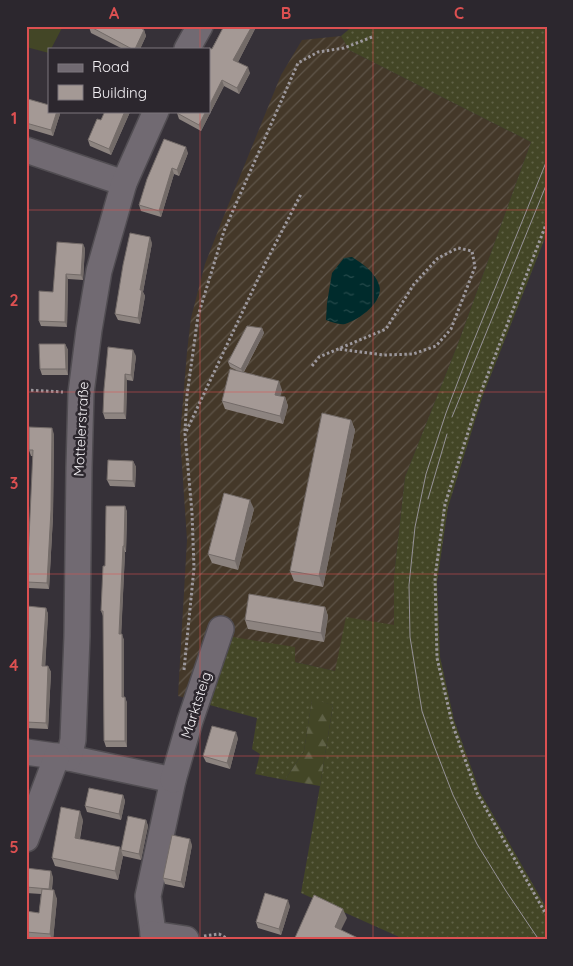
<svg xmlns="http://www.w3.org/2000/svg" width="573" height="966" viewBox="0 0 573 966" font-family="Quicksand,sans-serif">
<defs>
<pattern id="industrial-furrows" width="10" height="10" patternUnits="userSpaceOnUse" patternTransform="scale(1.25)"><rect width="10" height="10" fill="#443829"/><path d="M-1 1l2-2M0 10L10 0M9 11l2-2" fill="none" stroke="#5f5549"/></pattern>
<pattern id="grass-dots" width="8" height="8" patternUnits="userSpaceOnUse" patternTransform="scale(1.25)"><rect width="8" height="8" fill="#434626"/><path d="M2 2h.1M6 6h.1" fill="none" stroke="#5f6146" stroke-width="1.8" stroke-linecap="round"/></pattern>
<pattern id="forest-firs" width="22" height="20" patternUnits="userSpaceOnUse" patternTransform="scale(1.25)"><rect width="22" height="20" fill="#434626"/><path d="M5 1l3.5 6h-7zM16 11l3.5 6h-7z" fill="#5f6146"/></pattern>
<pattern id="water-ripples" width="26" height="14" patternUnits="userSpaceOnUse" patternTransform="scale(1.25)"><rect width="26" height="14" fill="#002b2c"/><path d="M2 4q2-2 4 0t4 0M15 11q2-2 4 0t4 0" fill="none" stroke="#264a4b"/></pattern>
</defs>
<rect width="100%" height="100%" fill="#363138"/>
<!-- industrial -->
<polygon fill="url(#industrial-furrows)" points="341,36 349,50 531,142 459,341 405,477 394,576 394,625 335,671 295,662 295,647 206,704 178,696 187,540 180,436 187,352 191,318 205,264 223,218 281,75 302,40"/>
<!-- grass -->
<polygon fill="url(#grass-dots)" points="353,26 547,26 547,233 483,395 448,507 437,582 440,657 454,720 480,792 547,909 547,940 406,940 301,893 320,786 333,705 312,700 304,751 285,780 255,774 260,754 252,749 257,718 206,704 233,637 295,647 295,662 335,671 346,617 394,625 394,576 405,477 459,341 531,142 349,50 341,36"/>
<!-- forest -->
<polygon fill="url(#forest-firs)" points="312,699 333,705 320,786 285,780 304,751"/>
<!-- green -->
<polygon fill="#434626" points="26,26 63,26 51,49 49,49 49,53 26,47"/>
<!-- water -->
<path fill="url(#water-ripples)" d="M 352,257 C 363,264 375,272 379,285 C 385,301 359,320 345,324 C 339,325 332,322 326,320 L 327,303 L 332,273 L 344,258 Z"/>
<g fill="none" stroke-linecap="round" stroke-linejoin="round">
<defs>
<g id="minor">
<polyline points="187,49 200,26"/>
<polyline points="26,150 124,183"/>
<polyline points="26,752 69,758 173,780 148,896 154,940"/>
<polyline points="69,758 73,740 77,636 79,468 81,393 89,330 99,271 124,183 156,111"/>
<polyline points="173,780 190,721 221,629"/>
<polyline points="26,839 57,756"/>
<polyline points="153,934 186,939"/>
</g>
</defs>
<!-- minor casing -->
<use href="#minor" stroke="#514d52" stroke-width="28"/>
<!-- path -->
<g stroke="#9c989d" stroke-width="3" stroke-dasharray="2.5 2.5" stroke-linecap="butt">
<polyline points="547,222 481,392 445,504 435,577 437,658 452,723 477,793 547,916"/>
<polyline points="312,366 319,357 386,329 414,284 438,258 458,248 472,251 475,267 451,329 436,346 413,354 384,355 338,349"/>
<polyline points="26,390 63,392"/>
<polyline points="185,431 187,395 198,316 224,231 298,63 318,52 344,48 372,37"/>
<polyline points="184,670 194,568 192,513 185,434 265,264 301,194"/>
<polyline points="204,936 219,934 230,940"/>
</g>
<!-- minor -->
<use href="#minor" stroke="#716a72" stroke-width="25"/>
<!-- tram -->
<g stroke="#959196" stroke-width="1">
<polyline points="452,417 547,183"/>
<polyline points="428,499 447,434"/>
<polyline points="539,940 506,891 477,844 453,795 433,743 422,711 410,637 409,585 415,527 426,474 446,413 468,355 547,160"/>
</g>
</g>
<!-- wall -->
<g fill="#8d8480">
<polygon points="224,26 256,26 256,27 238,62 250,73 239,94 224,86 201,131 179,119 177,113"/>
<polygon points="89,27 144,30 146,36 140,49 123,49 91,33"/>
<polygon points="26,107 60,114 53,136 26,128"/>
<polygon points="105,111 132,111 131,113 130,112 111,155 90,146 88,140 101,120"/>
<polygon points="164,139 188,153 179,176 174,174 161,217 141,211 139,205"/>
<polygon points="152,243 143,292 145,296 140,324 118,320 115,314"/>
<polygon points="85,248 83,280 68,279 67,327 41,326 39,321 53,292"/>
<polygon points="262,328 264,333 244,372 282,390 280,396 285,397 288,406 283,424 225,409 222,401 238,371 230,367 228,362"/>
<polygon points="65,344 68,350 68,375 42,375 40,369"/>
<polygon points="136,356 133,381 127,380 126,419 105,419 103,413"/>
<polygon points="351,420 355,430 323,587 294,581 290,571"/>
<polygon points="54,434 53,516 49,589 29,588 27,582 33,456 31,456 29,450"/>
<polygon points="133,461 136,467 135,487 110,486 107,480"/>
<polygon points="125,506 127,512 126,552 125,552 121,634 124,640 124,697 125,697 127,703 127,747 106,747 104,741 103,616 101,611 105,566"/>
<polygon points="254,509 238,570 212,563 208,554"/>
<polygon points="325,607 328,616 324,642 248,629 245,620"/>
<polygon points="46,608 48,614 45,666 48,666 51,672 48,729 26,728 26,615"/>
<polygon points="238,738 230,769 206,762 203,756"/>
<polygon points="123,795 125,801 121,820 87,812 85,806"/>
<polygon points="83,820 80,839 121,850 146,820 148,826 141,860 123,856 118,880 55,866 52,858"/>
<polygon points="192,845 184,888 165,884 163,878"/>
<polygon points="26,868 53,877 52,890 57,899 53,940 26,940 26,911 39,913 41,894 26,893"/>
<polygon points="290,906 281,935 258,928 256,922"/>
</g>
<!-- shaded-wall -->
<g fill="#736b68">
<polygon points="252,26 256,26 256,27 236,66 233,60"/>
<polygon points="144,30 146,36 140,49 135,49"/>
<polygon points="248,67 250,73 239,94 237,88"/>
<polygon points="222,80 224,86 201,131 199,125 206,111 209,111 209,106"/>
<polygon points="57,111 59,111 60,114 53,136 51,130"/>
<polygon points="125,111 129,111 130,112 111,155 109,149"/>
<polygon points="186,147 188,153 179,176 177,170"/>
<polygon points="172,168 174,174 161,217 159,211"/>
<polygon points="150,237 152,243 143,292 145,296 140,324 138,318 140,290"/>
<polygon points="83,244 85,248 83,280 81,275"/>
<polygon points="66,274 68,279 67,327 65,322"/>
<polygon points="262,328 264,333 243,373 241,369"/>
<polygon points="65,344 68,350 68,375 66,369"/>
<polygon points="133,350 136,356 133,381 131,375"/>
<polygon points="125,374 127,380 126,419 124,413"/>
<polygon points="279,381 282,390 278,403 275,395"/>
<polygon points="285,397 288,406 283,424 280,416"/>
<polygon points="351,420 355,430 323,587 319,576"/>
<polygon points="52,428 54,434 53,516 49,589 47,583"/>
<polygon points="133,461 136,467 135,487 133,481"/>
<polygon points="250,500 254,509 238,570 235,561"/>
<polygon points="125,506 127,512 126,552 124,546"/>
<polygon points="123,546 125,552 121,640 119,634"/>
<polygon points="325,607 328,616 324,642 321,633"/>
<polygon points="46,608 48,614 45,672 42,666"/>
<polygon points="122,634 124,640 124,703 122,697"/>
<polygon points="48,666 51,672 48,729 46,723"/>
<polygon points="125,697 127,703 127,747 125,741"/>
<polygon points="236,732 238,738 230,769 227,763"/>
<polygon points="123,795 125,801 121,820 119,814"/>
<polygon points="80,811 83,820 78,847 75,838"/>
<polygon points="146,820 148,826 141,860 139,854"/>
<polygon points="190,839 192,845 184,888 181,882"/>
<polygon points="120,847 123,856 118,880 115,871"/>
<polygon points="51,871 53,877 51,895 49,889"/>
<polygon points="54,890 57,899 53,940 52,940 50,934"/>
<polygon points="288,900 290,906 281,935 279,929"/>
<polygon points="343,909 347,918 338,936 335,927"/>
</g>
<!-- building -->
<g fill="#a49995" stroke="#736b68">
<polygon points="89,26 138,26 144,30 135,49 132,49"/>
<polygon points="224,26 252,26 233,60 248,67 237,88 222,80 209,106 209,48 212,49"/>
<polygon points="28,99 49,105 49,111 57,111 51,130 26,123 26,107"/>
<polygon points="105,111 125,111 109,149 88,140 97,119 101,120"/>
<polygon points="178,111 206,111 199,125 177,113"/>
<polygon points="164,139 186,147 177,170 172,168 159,211 139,205 147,179"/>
<polygon points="130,233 150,237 140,290 142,290 138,318 115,314 123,265"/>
<polygon points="57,242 83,244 81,275 66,274 65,322 39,321 39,291 53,292"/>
<polygon points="247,326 262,328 241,369 228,362"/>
<polygon points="39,344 65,344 66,369 40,369"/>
<polygon points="108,347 133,350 131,375 125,374 124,413 103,413 104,389"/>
<polygon points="230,369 279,381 275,395 285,397 280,416 222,401"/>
<polygon points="322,413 351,420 319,576 290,571"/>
<polygon points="29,427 52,428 51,510 47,583 27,582 33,450 29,450"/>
<polygon points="108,460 133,461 133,481 107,480"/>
<polygon points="224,493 250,500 235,561 208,554"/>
<polygon points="106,506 125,506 124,546 123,546 119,634 122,634 122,697 125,697 125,741 104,741 103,611 101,611 103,566 105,566"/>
<polygon points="249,594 325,607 321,633 245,620"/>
<polygon points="27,606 46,608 42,666 48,666 46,723 26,722"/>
<polygon points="212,726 236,732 227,763 203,756"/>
<polygon points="89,788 123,795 119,814 85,806"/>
<polygon points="61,807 80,811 75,838 120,847 115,871 52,858"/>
<polygon points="128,816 146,820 139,854 121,850"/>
<polygon points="172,835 190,839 181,882 163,878"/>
<polygon points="26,868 51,871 49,889 26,887"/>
<polygon points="42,889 54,890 50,934 26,932 26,911 39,913"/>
<polygon points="265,893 288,900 279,929 256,922"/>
<polygon points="314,895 343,909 335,927 362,940 294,940"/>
</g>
<!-- grid -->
<path fill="none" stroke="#dc5051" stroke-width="1" stroke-opacity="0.55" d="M 200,26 L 200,49M 373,26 L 373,940M 200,111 L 200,940M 26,210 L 547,210M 26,392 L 547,392M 26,574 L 547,574M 26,756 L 547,756"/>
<g text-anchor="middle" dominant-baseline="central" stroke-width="5" stroke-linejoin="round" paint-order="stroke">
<!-- street labels -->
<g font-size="14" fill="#f3f0f4" stroke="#2c272e">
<text transform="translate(81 429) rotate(-87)">Mottelerstraße</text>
<text transform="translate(196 705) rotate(-72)">Marktsteig</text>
</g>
</g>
<!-- border -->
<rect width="573" height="966" fill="none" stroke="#2c272e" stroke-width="55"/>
<!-- legend -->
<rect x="48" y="48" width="162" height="65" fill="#2c272e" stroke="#7c777d"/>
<rect x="58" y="64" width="25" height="8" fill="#716a72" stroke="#7c777d"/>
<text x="92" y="72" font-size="15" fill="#f3f0f4">Road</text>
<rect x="58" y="85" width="25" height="15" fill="#a49995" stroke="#7c777d"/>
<text x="92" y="98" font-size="15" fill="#f3f0f4">Building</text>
<rect x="28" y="28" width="518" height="910" fill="none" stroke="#dc5051" stroke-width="2"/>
<g font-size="16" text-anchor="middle" font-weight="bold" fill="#dc5051">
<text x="114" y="19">A</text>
<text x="286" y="19">B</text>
<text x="459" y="19">C</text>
<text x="14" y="124">1</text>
<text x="14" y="306">2</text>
<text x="14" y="489">3</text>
<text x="14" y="671">4</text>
<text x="14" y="853">5</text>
</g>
</svg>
